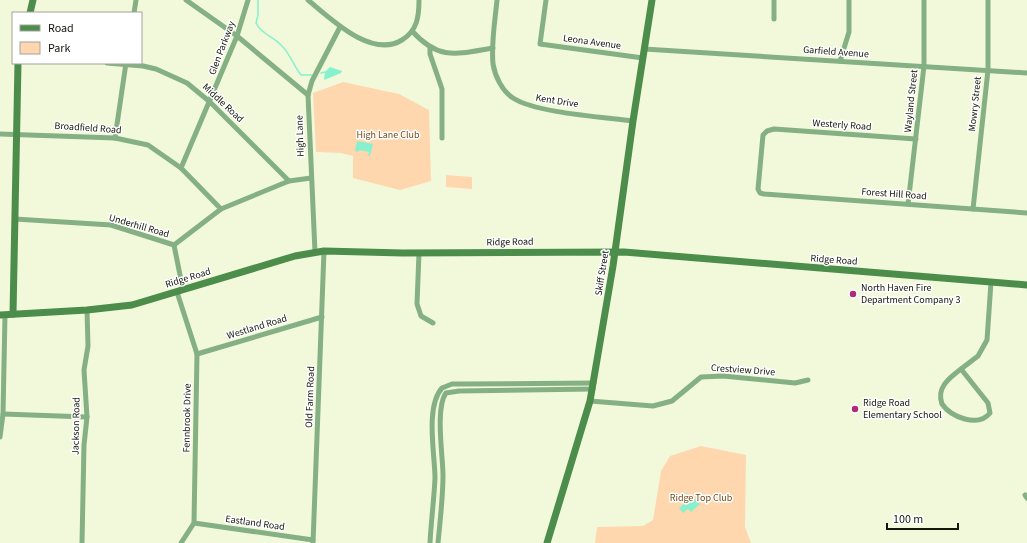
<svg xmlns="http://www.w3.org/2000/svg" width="1027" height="543" viewBox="0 0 1027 543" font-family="'Source Sans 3',sans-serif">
<rect width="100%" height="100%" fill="#f2f9db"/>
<!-- green -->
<g fill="#ffd7af">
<polygon points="343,82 399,94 429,110 431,181 400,190 353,178 353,156 341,153 316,152 313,93"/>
<polygon points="446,175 472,177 472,189 446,187"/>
<polygon points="701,446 746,455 745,527 751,543 595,543 597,527 643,526 653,520 661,471 670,456"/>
</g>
<!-- water -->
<g fill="#86f1cc">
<polygon points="330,67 342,71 341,73 324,80 325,72"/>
<polygon points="357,141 373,144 370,156 368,156 369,152 359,150 358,152 355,151"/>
<polygon points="687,493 700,504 691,512 688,509 683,513 679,508 684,504 680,499"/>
</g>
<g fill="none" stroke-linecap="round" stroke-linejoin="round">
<!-- stream -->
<g stroke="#86f1cc" stroke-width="1.5">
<path d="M 258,0 L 258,15 L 256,23 C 261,34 274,37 282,46 C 290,54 294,66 301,75 L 312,75"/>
<polyline points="321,73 325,72"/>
</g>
<!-- minor -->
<g stroke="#85b083" stroke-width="5">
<polyline points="186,0 237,36 308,95"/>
<path d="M 308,0 C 330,18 371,59 402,40 C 417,31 419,17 419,0"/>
<path d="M 497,0 C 495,21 491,43 493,64 C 495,76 502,91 513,98 C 536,113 603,117 633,121"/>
<polyline points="546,0 540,44 643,58"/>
<polyline points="774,0 774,19"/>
<polyline points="134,13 136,0"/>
<path d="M 412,31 C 439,61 457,54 493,48"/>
<polyline points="430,48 430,54 442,89 442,138"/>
<polyline points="644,49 1027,73"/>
<polyline points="840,61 849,32 849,0"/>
<polyline points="107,63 143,66 156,69 187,83 210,102 289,181 311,178"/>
<polyline points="0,134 115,138 148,145 181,168 221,209"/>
<polyline points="115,138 126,63"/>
<polyline points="916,139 774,129 767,131 763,135 758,189 760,193 764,194 1027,213"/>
<polyline points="181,168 237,36 248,0"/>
<polyline points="908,204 924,66 924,0"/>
<polyline points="973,209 988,70 988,0"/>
<polyline points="15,219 111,225 174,245"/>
<polyline points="174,245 221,209 289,181"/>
<polyline points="174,245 183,290"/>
<polyline points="315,252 308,95 312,81 340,27"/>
<polyline points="419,253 417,304 421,316 433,323"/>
<polyline points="177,292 197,354 194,523 181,543"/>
<polyline points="197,354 322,317"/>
<path d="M 961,369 L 988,403 L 990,413 C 978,428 951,417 942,404 C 936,388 949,378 961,369 Z"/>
<polyline points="961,369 978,356 987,340 991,282"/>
<polyline points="590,401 653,406 672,401 701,377 723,376 795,383 808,380"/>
<polyline points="3,414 87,417"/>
<polyline points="0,437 3,414 5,315"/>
<polyline points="1025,495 1027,498"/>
<polyline points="194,523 313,540"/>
<polyline points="82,543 84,445 87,417 84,370 88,346 87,310"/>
<polyline points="313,543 324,251"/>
<path d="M 430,543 C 431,522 434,500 435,478 C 435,455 425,407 442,388 L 452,384 L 461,384 L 594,383"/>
<path d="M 438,543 C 440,521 443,498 443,475 C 443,457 435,408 446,393 L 459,391 L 593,389"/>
</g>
<!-- secondary -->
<g stroke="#4c8d4b" stroke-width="7">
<polyline points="30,13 33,0"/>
<polyline points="13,314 18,63"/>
<polyline points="0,315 87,310 132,305 295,256 324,251 403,253 624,252 1027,285"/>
<polyline points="547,543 590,401 613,266 633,121 652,0"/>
</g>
</g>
<!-- markers -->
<g fill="#ae2c77" stroke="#fff" stroke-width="1.5">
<circle cx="853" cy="294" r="4"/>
<circle cx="855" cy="409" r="4"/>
</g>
<g text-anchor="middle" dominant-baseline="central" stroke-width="3" stroke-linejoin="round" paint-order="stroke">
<!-- street labels -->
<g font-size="10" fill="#13160b" stroke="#fff">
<text transform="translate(592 42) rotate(8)">Leona Avenue</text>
<text transform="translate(222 48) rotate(-69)">Glen Parkway</text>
<text transform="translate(836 52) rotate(4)">Garfield Avenue</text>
<text transform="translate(557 101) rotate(9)">Kent Drive</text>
<text transform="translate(911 101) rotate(-84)">Wayland Street</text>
<text transform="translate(223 103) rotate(43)">Middle Road</text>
<text transform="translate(975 104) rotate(-84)">Mowry Street</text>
<text transform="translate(842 125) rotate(4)">Westerly Road</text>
<text transform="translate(88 128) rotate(4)">Broadfield Road</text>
<text transform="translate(300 136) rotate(-92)">High Lane</text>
<text transform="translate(894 194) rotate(4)">Forest Hill Road</text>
<text transform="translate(139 226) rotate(16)">Underhill Road</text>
<text transform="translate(510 242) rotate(-1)">Ridge Road</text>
<text transform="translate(834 260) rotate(4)">Ridge Road</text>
<text transform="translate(602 273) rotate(-81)">Skiff Street</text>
<text transform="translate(188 278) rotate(-17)">Ridge Road</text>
<text transform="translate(257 327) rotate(-17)">Westland Road</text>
<text transform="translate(743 370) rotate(4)">Crestview Drive</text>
<text transform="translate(310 397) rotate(-88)">Old Farm Road</text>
<text transform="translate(187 418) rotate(-89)">Fennbrook Drive</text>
<text transform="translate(76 426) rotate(-89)">Jackson Road</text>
<text transform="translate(255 523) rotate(8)">Eastland Road</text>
</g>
<!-- park labels -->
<g font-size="10" fill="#734916" stroke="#fff">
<text x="388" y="135">High Lane Club</text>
<text x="701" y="498">Ridge Top Club</text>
</g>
<!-- poi labels -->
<g font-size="10" fill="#13160b" stroke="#fff" text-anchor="start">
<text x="861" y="288">North Haven Fire<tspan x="861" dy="12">Department Company 3</tspan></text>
<text x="863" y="403">Ridge Road<tspan x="863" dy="12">Elementary School</tspan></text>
</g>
</g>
<!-- legend -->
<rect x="12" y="12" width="130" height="52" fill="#ffffff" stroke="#a1a29d"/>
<rect x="20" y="25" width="20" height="6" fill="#4c8d4b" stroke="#a1a29d"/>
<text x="48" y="32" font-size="12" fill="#13160b">Road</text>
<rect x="20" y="42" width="20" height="12" fill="#ffd7af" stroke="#a1a29d"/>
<text x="48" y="52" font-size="12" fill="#13160b">Park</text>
<!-- scale -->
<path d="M887 523v6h71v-6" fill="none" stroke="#13160b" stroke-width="2"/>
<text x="893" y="523" font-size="12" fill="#13160b" stroke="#ffffff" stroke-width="3" paint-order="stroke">100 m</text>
</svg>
